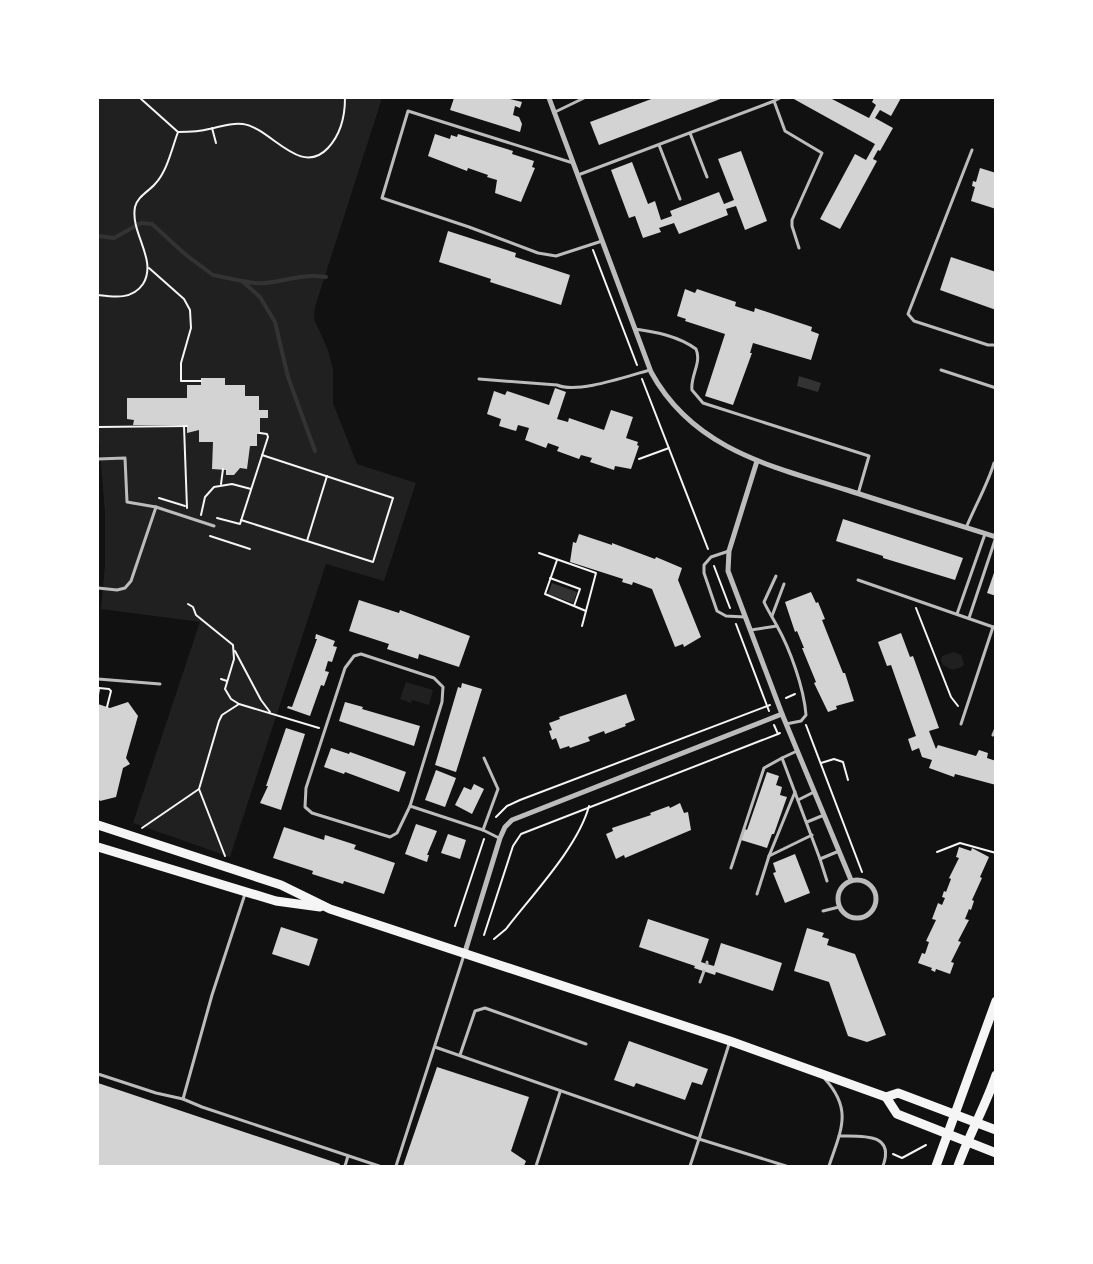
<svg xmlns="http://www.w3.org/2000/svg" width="1093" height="1264" viewBox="0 0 1093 1264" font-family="Figtree,sans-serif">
<rect width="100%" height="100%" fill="#111"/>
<!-- green -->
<g fill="#202020">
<polygon points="98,98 382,98 315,307 314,319 328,350 333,369 333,403 357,464 416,483 384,581 326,564 230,857 133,823 200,622 101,609 105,565 105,513 98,427"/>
<polygon points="954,652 961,655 964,664 962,667 952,670 943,665 941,660 942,656"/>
<polygon points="406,682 433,690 429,705 412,700 411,703 400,699"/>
</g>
<!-- water -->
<g fill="#333">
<polygon points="799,376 821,383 818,392 797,386"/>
<polygon points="552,583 577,592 573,603 548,594"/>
</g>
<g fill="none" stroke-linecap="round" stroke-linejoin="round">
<!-- stream -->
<g stroke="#333" stroke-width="4">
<polyline points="98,236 114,238 141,223 152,224 186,255 213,275 242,281 260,297 275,322 288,377 315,451"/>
<path d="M 243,281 C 272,289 294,272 326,277"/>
</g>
</g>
<!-- building -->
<g fill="#d3d3d3">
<polygon points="454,98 506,98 522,102 520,108 515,106 513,115 519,117 522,124 520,132 450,110"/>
<polygon points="654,98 723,98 599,145 590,122"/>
<polygon points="792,98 830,98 869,118 876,105 872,102 874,98 901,98 891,116 880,110 875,118 893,128 880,151 878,150 873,159 877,161 840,229 820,219 855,154 866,160 875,144"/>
<polygon points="435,134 450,139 451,135 457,137 458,134 513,151 512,154 534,161 532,167 535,168 521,202 495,193 497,180 487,177 488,175 468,168 467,171 428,156"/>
<polygon points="741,151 767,221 745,230 736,206 726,209 728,215 679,234 674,223 659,228 661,232 643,238 635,216 629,218 611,170 632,162 648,204 655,201 661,220 672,216 670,211 719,192 724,204 734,200 718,159"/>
<polygon points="980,168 996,173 996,209 971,201 975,187 972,186 973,181 976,182"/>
<polygon points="448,231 516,253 515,257 570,275 561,305 490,282 491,279 439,262"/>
<polygon points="951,257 996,272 996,310 940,290"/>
<polygon points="685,289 695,293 697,289 736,302 735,306 754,312 755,308 812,327 811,331 819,334 811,360 753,343 750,353 752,353 733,405 705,396 725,334 685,321 686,319 677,316"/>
<polygon points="201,378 225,378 225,385 245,385 245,396 259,396 259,410 268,410 268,418 260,418 260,434 257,434 257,446 250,446 247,469 240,468 234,475 226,475 226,470 212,469 213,442 199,442 199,430 187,433 187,425 133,425 134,420 127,419 127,398 187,398 187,385 201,385"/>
<polygon points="555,388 566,392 557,419 568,422 569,418 604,430 611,410 633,417 626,438 638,442 637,445 639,446 631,469 615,466 614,470 590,462 592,458 581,455 579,459 557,451 559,447 548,443 546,448 525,440 529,428 518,425 516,431 499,426 501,419 487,414 494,391 505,395 507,391 549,405"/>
<polygon points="843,519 963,558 955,580 883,558 883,556 836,541"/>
<polygon points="579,534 612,545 612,543 655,559 656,557 682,568 678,580 701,637 684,647 683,644 675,647 652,589 633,582 632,585 622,582 623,579 570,562 573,542 576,543"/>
<polygon points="995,570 996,570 996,596 987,593"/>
<polygon points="811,592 816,603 818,602 825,619 822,620 843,673 845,673 854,701 836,706 837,709 828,712 814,683 816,682 802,648 804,648 797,631 795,632 785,602"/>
<polygon points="359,600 399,613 400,610 470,636 459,667 419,654 418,659 387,649 389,644 349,631"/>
<polygon points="901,633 910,657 913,656 939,728 929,731 936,749 938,745 976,756 979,750 988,753 987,758 996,761 996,785 955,774 954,777 929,768 932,760 922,757 919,748 912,751 908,739 916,736 891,665 887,666 878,642"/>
<polygon points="316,634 335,641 333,646 337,647 332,662 328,661 325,671 329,672 324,686 321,685 310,716 287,708 288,706 292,707 317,639 315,639"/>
<polygon points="462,683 482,689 456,772 435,765 458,687 461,688"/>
<polygon points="626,694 635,720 625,724 626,726 605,734 604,731 588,737 590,741 570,748 569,746 560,749 556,738 552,740 549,731 552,730 549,723 560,719 559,717"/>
<polygon points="128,702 138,716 126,758 130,764 123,768 116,797 100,801 98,798 98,704 110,708"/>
<polygon points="345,702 363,707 362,709 420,726 414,746 339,721"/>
<polygon points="286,728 305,734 281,810 260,803 268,786 266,786"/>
<polygon points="331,748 349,754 350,752 406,772 399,792 345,772 344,774 324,767"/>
<polygon points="436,770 456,778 445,807 425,800"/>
<polygon points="767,772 779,776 776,785 782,787 780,795 787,797 774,834 772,834 767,848 741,840 745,829 747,830"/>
<polygon points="474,784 484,789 472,814 455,805 464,787 471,790"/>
<polygon points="680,803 684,813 688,812 691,830 625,858 624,855 616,859 606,834 613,831 612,828 651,815 650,813 669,806 670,808"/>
<polygon points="416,824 437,831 427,855 429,855 427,862 405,854"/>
<polygon points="284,827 324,840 325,835 356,845 354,849 395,863 384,894 344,881 343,884 312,874 313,871 273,858"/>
<polygon points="448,834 466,840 460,859 441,853"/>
<polygon points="959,847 971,851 972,848 989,857 980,877 982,878 972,900 974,901 971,910 969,909 965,919 969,920 958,941 961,942 951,962 954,963 950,974 936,969 935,972 931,970 932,968 918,963 922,953 925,954 929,942 926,941 936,920 932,919 938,903 942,905 945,898 942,897 944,891 946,892 951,879 949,878 959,858 956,857"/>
<polygon points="795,854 810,893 785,903 773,873 776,872 773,863"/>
<polygon points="648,919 709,939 701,962 707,964 714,966 721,943 782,963 773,991 716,972 715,975 694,968 695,966 639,947"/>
<polygon points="281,927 318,939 309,966 272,954"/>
<polygon points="807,928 824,933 822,937 829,939 827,945 855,954 886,1035 867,1042 848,1036 829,982 794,971"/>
<polygon points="629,1041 708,1069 702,1085 692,1082 685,1100 636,1083 634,1087 614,1080"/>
<polygon points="437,1067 529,1097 511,1151 526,1161 524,1166 403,1166"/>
<polygon points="98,1083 340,1164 339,1166 98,1166"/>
</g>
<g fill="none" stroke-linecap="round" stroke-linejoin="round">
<!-- path -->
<g stroke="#f5f5f5" stroke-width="2">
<polyline points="140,98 178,132"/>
<polyline points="212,128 216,143"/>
<polyline points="593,250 637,365"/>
<polyline points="149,268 184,299 190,310 191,328 181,363 181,381 201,381"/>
<path d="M 98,295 C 114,297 132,300 143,284 C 158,260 130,233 135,207 C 138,196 148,192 155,184 C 167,172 172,148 178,132 C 189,132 199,132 209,129 C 220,127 232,122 243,124 C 271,128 300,178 328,148 C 341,134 345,116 345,98"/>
<polyline points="642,379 708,549"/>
<polyline points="184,426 187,508"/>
<polyline points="98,427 187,426"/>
<polyline points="639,459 669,448"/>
<polyline points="221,484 223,469"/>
<polyline points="159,498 185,506"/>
<polyline points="201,515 205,497 214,487 232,484 251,489"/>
<polyline points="217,518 240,524 268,437 267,434 260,433"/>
<polyline points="241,520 373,562 393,498 262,455"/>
<polyline points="210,536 250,549"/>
<polyline points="307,541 327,476"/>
<polyline points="539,553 596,573 582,626"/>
<polyline points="557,560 545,594 586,611"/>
<polyline points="714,566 730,608"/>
<polyline points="550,578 580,589 574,606"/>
<polyline points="188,604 193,607 196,615 233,645 234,659 225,689 231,699 239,704 319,728"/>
<polyline points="916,608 951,697 958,706"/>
<polyline points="736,624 769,711"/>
<polyline points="235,651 261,700 270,712"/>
<polyline points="221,679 227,681"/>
<polyline points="99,688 109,689 111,691 107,707"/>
<polyline points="98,695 99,688"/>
<polyline points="786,698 795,694"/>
<polyline points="774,725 778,734 780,733"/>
<polyline points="806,725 862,872"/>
<polyline points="821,763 834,759 843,762 848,780"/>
<polyline points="496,817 507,806 520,800 770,705"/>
<polyline points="142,828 199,789"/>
<polyline points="937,852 960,843 996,853"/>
<polyline points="225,856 199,789 219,721 222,715 239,704"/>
<polyline points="455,926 484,839"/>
<polyline points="484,935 513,846 521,834 778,734"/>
<path d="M 494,939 L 506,929 C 532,895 578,847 589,806"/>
<polyline points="893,1154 902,1158 926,1145"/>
</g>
<!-- service -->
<g stroke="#bcbcbc" stroke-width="3">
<polyline points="774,101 780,98"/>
<polyline points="555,112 584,98"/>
<polyline points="690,133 707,177"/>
<polyline points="659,145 680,199"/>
<polyline points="972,150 908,314 914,321 988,345 996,345"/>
<polyline points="573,163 408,111 382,198 469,227 538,253 556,256 602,241"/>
<polyline points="578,175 774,101 785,131 822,153 792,220 792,226 799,248"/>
<path d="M 635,329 C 656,332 678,336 696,349 C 702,363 690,376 692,390 L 703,403 L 869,456 L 858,494"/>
<polyline points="941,370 996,388"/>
<path d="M 479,379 L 557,385 C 578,394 627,376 650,370"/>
<polyline points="98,459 125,458 127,502 156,507 214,526"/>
<path d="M 966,528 C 975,506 987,486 994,463"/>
<polyline points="729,551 711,557 704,565 704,573 717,611 726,616 745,617"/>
<path d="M 776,576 L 764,602 C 768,611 773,618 777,626 C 790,649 804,688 806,715 L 801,721 L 786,724"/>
<polyline points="858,580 996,628"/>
<polyline points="98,588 117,590 125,588 131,581 156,507"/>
<polyline points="957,614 985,534"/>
<polyline points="772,616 784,584"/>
<polyline points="969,618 996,537"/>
<polyline points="751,630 777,626"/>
<polygon points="361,654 434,678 443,687 442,702 410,806 397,833 390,837 312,813 305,807 306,788 345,668 354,656"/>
<polyline points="98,679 160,684"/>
<polyline points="961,724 993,627"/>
<polyline points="993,735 996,728"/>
<polyline points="797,751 782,758 820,859 839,851"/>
<polyline points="798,800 814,792"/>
<polyline points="410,806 483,830 499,838"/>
<polyline points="807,822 824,815"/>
<polyline points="483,830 498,789 484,758"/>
<polyline points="769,856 795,792"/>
<polyline points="820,859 827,881"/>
<polyline points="731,868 764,768 782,758"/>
<polyline points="757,894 769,856 812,835"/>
<polyline points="823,911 839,907"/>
<polyline points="707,964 707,962"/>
<polyline points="700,982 704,971"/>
<polyline points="435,1047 699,1139 730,1041"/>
<polyline points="460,1055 475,1011 485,1008 586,1044"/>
<polyline points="98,1074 156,1093 183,1099 202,1107 379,1166"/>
<path d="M 825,1079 C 853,1110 841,1130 829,1166"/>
<polyline points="183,1099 212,995 245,894"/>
<path d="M 839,1136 C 863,1136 895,1133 883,1166"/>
<polyline points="345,1166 348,1156"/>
<polyline points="396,1166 464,955"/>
<polyline points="536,1166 560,1092"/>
<polyline points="690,1166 699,1139 786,1166"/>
</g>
<!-- minor -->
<g stroke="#bcbcbc" stroke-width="5">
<path d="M 549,98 L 651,372 C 693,449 770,466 847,490 C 896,506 946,521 996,537"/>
<polyline points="757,461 729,551 728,571 782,714 851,880"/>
<circle cx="857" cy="899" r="19"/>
<polyline points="465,952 500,838 505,827 512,820 782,714"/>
</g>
<!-- secondary -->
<g stroke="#f5f5f5" stroke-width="9">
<polyline points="98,825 281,885 330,909 730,1041 886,1097 898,1093 996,1130"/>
<polyline points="98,847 276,901 320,907"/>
<polyline points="886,1097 897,1114 996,1153"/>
<polyline points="936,1166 996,1001"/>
<path d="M 958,1166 C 969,1135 985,1107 996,1075"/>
</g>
</g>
<!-- border -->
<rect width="1093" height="1264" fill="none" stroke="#ffffff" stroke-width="198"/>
</svg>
